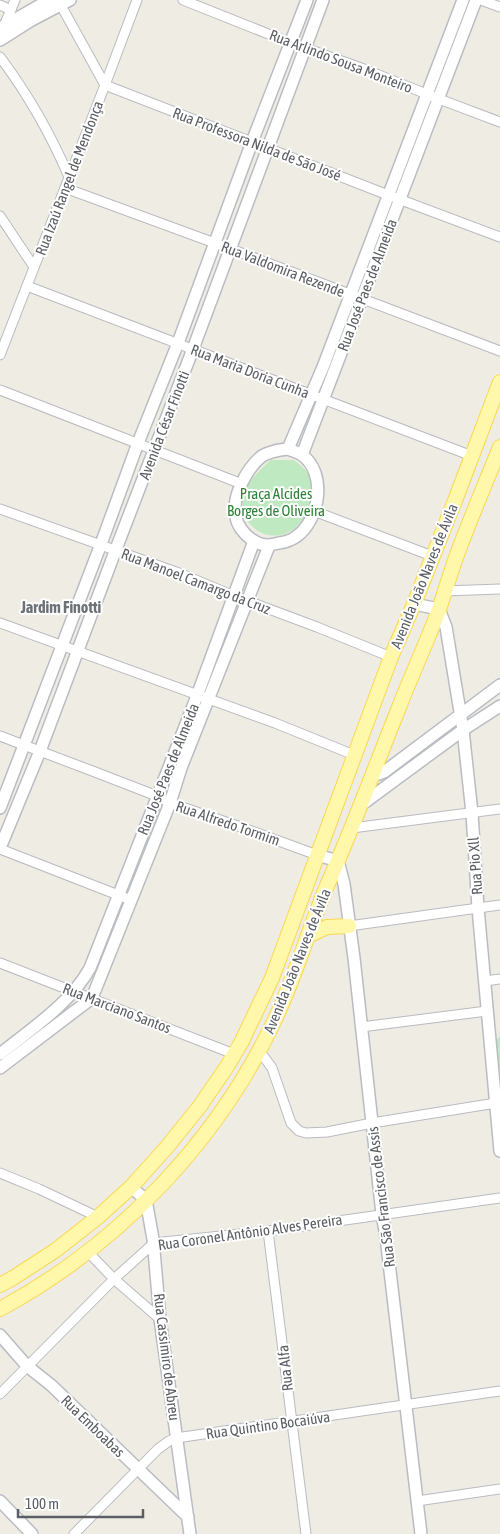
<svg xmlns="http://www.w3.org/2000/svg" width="500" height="1534" viewBox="0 0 500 1534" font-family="'Asap Condensed',sans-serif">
<rect width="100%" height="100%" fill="#efede3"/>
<!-- green -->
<g fill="#bee9c1">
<path d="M 271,460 L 294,460 C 299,464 304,468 308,473 C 312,480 311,499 309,507 C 288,562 224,528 248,485 C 254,475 262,468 271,460 Z"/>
<polygon points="500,1036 500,1097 494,1047 496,1040"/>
</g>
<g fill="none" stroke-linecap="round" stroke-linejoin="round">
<defs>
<g id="street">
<polyline points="58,0 105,85 388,195 500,237"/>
<polyline points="183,0 291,43 364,69 439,99 500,122"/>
<polyline points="481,0 500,7"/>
<polyline points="0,5 11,10"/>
<polyline points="4,26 15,0"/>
<path d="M 0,57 C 27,93 51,135 69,177"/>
<polyline points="65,188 231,249 500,351"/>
<polyline points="0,216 34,267"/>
<polyline points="27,286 472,456"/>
<polyline points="0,355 105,85 137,0"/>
<polyline points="0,390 242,484"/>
<polyline points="0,509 179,573 234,596 317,627 391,657"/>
<polyline points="314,511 432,556"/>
<polyline points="444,591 500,589"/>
<polyline points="0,623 275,723 354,755"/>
<polyline points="0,736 95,772 157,796 170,803 238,826 317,855"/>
<polyline points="352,828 500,809"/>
<polyline points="0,849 131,900"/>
<polyline points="349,926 500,905"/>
<polyline points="0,963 234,1054"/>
<polyline points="485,981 500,979"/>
<polyline points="361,1027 487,1011"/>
<polyline points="257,1052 264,1057 272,1068 291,1123 299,1131 306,1133 327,1132 372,1123 496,1103"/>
<polyline points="0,1173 39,1189 98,1217"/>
<polyline points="268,1231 306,1534"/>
<polyline points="88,1252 114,1279 160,1319"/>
<polyline points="0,1394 114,1279 154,1243 268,1231 500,1198"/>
<polyline points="417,1501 500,1489"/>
<polyline points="74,1534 158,1449 169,1441 176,1438 500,1391"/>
</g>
<g id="secondary">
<polyline points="0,28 49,0"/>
<polyline points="0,40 30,21 70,0"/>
<polyline points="288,449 323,367 463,0"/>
<path d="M 288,449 C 292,451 298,452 302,455 C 327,473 320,519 297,536 C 292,540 286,542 279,543 C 268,546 261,546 251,539 C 244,534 237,525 236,517 C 231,497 247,468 262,456 C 270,451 279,450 288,449 Z"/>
<polyline points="302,455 476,0"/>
<polyline points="414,604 439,609 446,627 463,730 472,813 478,908 500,1151"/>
<polyline points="373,774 379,774 384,772 500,685"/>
<polyline points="361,805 463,730 500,706"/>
<polyline points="0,808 101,544 138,443 178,343 252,142 307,0"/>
<polyline points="0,848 40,751 116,549 193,349 323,0"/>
<polyline points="317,855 338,861 344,884 354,958 382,1214 386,1237 421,1534"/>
<path d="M 0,1054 C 31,1029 71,1003 90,968 L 197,696 L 254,541"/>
<polyline points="0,1068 92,998 170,803 181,768 269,546"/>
<polyline points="131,1187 146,1200 153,1239 160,1319 190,1534"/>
<polyline points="0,1335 27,1366 51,1385 188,1517"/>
<polyline points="0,1501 32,1534"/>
</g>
<g id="primary">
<polyline points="308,936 327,927 349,926"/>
<polyline points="0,1285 13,1278 56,1250 98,1217 131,1187 167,1147 200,1106 226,1068 241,1043 272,978 391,657 414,604 456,498 500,382"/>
<path d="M 0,1309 C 120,1244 220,1139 277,1015 C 297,972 310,925 329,881 C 354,825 375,767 398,710 C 411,676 426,644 439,610 C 445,591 451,571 458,552 C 471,517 486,482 500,447"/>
</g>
</defs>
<!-- street casing -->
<use href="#street" stroke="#b8bbc1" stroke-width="11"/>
<!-- secondary casing -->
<use href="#secondary" stroke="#b9bcc3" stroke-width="14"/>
<!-- primary casing -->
<use href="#primary" stroke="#fbd751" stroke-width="16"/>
<!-- street -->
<use href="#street" stroke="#fff" stroke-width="9"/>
<!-- secondary -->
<use href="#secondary" stroke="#fff" stroke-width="11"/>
<!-- primary -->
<use href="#primary" stroke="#fff7a9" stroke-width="14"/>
</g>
<g text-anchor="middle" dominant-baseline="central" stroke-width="4" stroke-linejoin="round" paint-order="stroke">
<!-- street labels -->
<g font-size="15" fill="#5b5f65" stroke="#fff">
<text transform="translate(341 61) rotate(21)">Rua Arlindo Sousa Monteiro</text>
<text transform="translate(257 144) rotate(21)">Rua Professora Nilda de São José</text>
<text transform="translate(69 178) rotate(-69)">Rua Izaú Rangel de Mendonça</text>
<text transform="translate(283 269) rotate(21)">Rua Valdomira Rezende</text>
<text transform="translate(367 285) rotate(-69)">Rua José Paes de Almeida</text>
<text transform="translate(250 371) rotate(21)">Rua Maria Doria Cunha</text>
<text transform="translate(164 425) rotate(-69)">Avenida César Finotti</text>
<text transform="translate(424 576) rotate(-68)">Avenida João Naves de Ávila</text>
<text transform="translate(196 581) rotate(21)">Rua Manoel Camargo da Cruz</text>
<text transform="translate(168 769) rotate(-68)">Rua José Paes de Almeida</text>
<text transform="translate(228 823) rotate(19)">Rua Alfredo Tormim</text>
<text transform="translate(475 866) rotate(-94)">Rua Pio Xll</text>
<text transform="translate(297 961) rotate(-68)">Avenida João Naves de Ávila</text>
<text transform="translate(117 1008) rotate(21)">Rua Marciano Santos</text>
<text transform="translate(381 1197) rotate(-97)">Rua São Francisco de Assis</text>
<text transform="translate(250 1232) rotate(-8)">Rua Coronel Antônio Alves Pereira</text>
<text transform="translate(167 1357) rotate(83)">Rua Cassimiro de Abreu</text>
<text transform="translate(285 1368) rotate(-96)">Rua Alfa</text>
<text transform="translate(268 1425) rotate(-8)">Rua Quintino Bocaiúva</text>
<text transform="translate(93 1426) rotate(44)">Rua Emboabas</text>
</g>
<!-- park labels -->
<g font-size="15" fill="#2e8238" stroke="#fff">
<text x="276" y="493">Praça Alcides<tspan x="276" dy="17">Borges de Oliveira</tspan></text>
</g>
<!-- neighbourhood labels -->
<g font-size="16" font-weight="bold" fill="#6c7177" stroke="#fff">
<text x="61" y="607">Jardim Finotti</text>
</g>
</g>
<!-- scale -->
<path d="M18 1509v8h125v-8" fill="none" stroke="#5b5f65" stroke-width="2.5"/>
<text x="25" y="1509" font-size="15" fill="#5b5f65" stroke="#ffffff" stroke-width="4" paint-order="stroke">100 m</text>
</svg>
